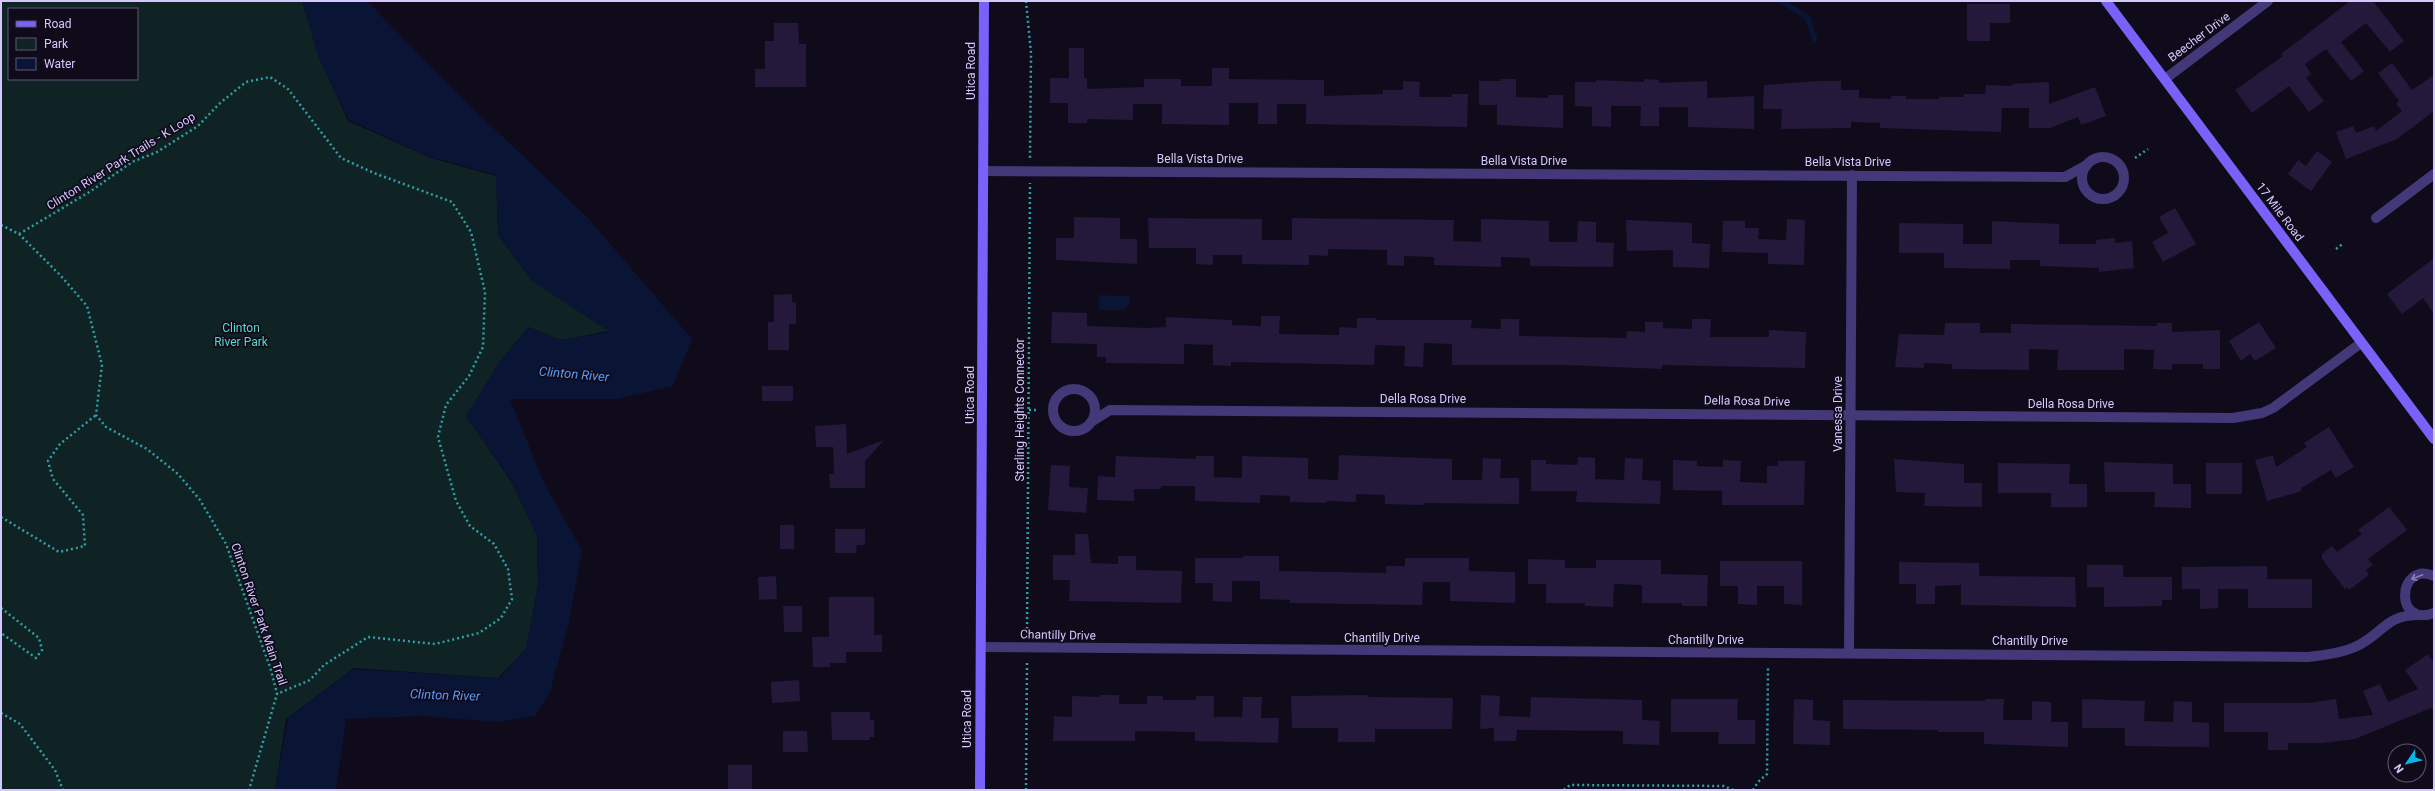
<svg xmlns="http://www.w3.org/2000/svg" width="2435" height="791" viewBox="0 0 2435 791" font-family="Roboto,sans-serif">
<rect width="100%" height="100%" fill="#100b1b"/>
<!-- green -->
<path fill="#0f2224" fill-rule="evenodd" d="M 1,1 L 302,1 L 320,59 L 348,121 L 431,158 L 496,176 L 498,235 L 533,281 L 609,331 L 561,340 L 528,327 L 466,416 L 511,481 L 537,535 L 538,585 L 526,649 L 498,678 L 354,668 L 286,719 L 275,790 L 1,790 ZM 9,9 L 137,9 L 137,79 L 9,79 Z"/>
<!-- water -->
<g fill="#0a1435">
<polygon points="302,1 367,1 463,99 587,217 692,339 673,386 617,399 510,399 544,483 582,550 569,621 550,692 535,716 498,722 422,716 346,719 336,790 275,790 288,718 353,669 500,678 526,648 538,585 537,536 511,480 466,416 499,362 528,327 561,340 610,332 532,281 498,235 496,175 430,157 349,120 319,59"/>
<polygon points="1099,295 1130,296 1130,303 1124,310 1099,310"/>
</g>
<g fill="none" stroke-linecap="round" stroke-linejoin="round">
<!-- stream -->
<polyline stroke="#0a1435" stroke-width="5" points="1781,1 1808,18 1815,40"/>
</g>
<!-- building -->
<g fill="#24183b">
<polygon points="2350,1 2373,1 2404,41 2390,52 2366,23 2341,42 2364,71 2351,81 2326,49 2305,64 2311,74 2306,78 2324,101 2309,112 2289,86 2252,113 2235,90 2283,56 2281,54"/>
<polygon points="1967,4 2010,4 2010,23 1990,23 1990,41 1967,41"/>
<polygon points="774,23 798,23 799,44 806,44 806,87 755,87 755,69 765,69 765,41 774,41"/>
<polygon points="1069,48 1084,48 1084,78 1087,78 1087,89 1144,87 1144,79 1181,79 1181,86 1212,86 1212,68 1229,68 1229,79 1324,80 1324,96 1383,94 1383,90 1403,90 1403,81 1420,82 1419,97 1452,97 1452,94 1468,94 1467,127 1306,124 1306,104 1277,104 1277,124 1258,124 1258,103 1229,103 1229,125 1162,124 1162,104 1133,104 1133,120 1087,119 1087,123 1068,123 1068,103 1050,103 1050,78 1069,78"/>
<polygon points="2392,63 2412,90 2434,75 2434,111 2397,139 2346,159 2336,132 2353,126 2356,133 2374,126 2376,131 2402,111 2396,104 2399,101 2378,73"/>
<polygon points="1501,79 1516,79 1516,97 1548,98 1548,95 1563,95 1563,128 1497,125 1497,105 1479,105 1479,81 1501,81"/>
<polygon points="1644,79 1659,80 1659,83 1707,81 1707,98 1754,96 1754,129 1688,127 1688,107 1659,107 1659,126 1640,126 1641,106 1611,106 1611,127 1592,126 1592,107 1575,106 1575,82 1596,82 1596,80 1644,82"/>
<polygon points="1819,81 1841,81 1841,90 1859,90 1859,98 1891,99 1891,96 1906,96 1906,99 1939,99 1939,97 1964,97 1964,94 1985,94 1986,85 2012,86 2012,84 2049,82 2049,104 2095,87 2106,116 2081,125 2078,117 2050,128 2029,128 2029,108 2002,108 2001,132 1880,128 1880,123 1851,122 1851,128 1781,129 1782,109 1763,109 1764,85"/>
<polygon points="2317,151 2332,162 2311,191 2288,174 2298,160 2306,166"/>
<polygon points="2175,208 2196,244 2163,262 2152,242 2168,233 2159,217"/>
<polygon points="1074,217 1120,218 1120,239 1137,239 1137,264 1056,260 1056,238 1074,238"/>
<polygon points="1148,218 1262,219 1262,240 1292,240 1292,218 1454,220 1453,241 1481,242 1481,219 1549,221 1549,242 1577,242 1578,221 1596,222 1596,242 1614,243 1613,267 1530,266 1530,258 1501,257 1501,267 1434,265 1434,257 1404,256 1404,266 1387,265 1387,250 1328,249 1328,256 1309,255 1309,265 1242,264 1242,255 1213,255 1213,265 1196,264 1196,248 1149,248"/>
<polygon points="1787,219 1805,220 1804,265 1768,264 1768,253 1722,252 1723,221 1745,221 1745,228 1759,228 1758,239 1786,240"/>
<polygon points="1626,220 1692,223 1692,243 1710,244 1709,268 1673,267 1673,250 1627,251"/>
<polygon points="1992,221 2059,224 2059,244 2096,244 2096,240 2115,238 2115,243 2132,241 2134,268 2099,272 2099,268 2040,266 2040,260 2010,260 2010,269 1944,268 1944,253 1899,253 1899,223 1963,224 1963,244 1992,244"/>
<polygon points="2434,258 2434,314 2423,298 2402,314 2387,294"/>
<polygon points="792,294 792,302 796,303 796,324 789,324 789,350 768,350 768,322 774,322 774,295"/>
<polygon points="1052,312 1087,313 1087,326 1148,328 1166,327 1166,317 1232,320 1232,325 1261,326 1261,316 1280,316 1279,334 1339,335 1339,327 1357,328 1357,318 1376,318 1376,320 1472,320 1471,328 1501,329 1501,319 1519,319 1519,336 1626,338 1627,331 1645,332 1645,322 1663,322 1663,328 1692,329 1692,319 1711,319 1710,337 1769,337 1769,330 1806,332 1805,368 1662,365 1662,369 1566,365 1452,365 1452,344 1424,343 1423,367 1404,366 1405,346 1375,345 1374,365 1231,362 1231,366 1213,365 1213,345 1184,344 1184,364 1106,363 1106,357 1097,357 1097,344 1051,343"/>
<polygon points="2259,322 2276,348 2255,361 2250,354 2241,361 2229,341"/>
<polygon points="1945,323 1980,323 1980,333 2011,333 2011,324 2157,326 2157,323 2172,323 2172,332 2220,330 2220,369 2203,369 2203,364 2172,364 2172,370 2153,369 2154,350 2124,349 2124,370 2057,370 2058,350 2029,349 2029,370 1952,369 1952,364 1924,363 1924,368 1895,367 1899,334 1944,335"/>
<rect x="762" y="386" width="31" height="15"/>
<polygon points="846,424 847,454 884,440 865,461 865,488 830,488 829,474 834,474 833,447 816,447 815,426"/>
<polygon points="2329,427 2354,467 2336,478 2331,470 2301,488 2302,491 2267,501 2255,460 2273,455 2276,467 2307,447 2304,443"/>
<polygon points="1339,455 1452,459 1452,480 1482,480 1483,458 1501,459 1500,478 1519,478 1519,504 1423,503 1423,505 1385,504 1385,495 1356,494 1356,502 1327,501 1326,503 1290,502 1290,496 1260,495 1260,503 1195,501 1195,486 1161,486 1161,489 1134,489 1134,501 1097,500 1098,476 1115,477 1116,456 1196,459 1196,456 1214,456 1214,477 1242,478 1242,456 1308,458 1308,479 1338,480"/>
<polygon points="1578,457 1595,458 1595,479 1624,480 1625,458 1643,459 1642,480 1661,481 1660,504 1576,502 1577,491 1531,491 1531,460 1546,460 1546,464 1577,465"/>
<polygon points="1894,459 1964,464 1964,483 1982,483 1982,507 1924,506 1925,493 1896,492"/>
<polygon points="1673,460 1697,461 1697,466 1723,467 1723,460 1741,461 1740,482 1767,483 1767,466 1778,466 1778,461 1805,461 1804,505 1722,505 1722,491 1673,490"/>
<polygon points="2104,462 2173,464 2173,484 2191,484 2191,508 2154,507 2155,492 2105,492"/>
<polygon points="1998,463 2070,464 2069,484 2087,484 2087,507 2051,507 2051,493 1998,493"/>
<rect x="2206" y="463" width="36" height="31"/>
<polygon points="1051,465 1070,466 1069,487 1088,488 1086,513 1048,510"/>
<polygon points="2389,507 2407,530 2368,559 2373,565 2366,570 2369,575 2349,590 2348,587 2345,589 2322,559 2322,554 2332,546 2337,552 2362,534 2358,530"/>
<rect x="780" y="525" width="14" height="24"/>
<polygon points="835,529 865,529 865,545 857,545 856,553 835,553"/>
<polygon points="1075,534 1088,534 1091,563 1118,564 1118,556 1136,556 1136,570 1182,571 1181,603 1069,601 1070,580 1053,580 1053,555 1075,555"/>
<polygon points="1243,556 1279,556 1279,571 1386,573 1386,566 1405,566 1405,558 1469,558 1469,571 1515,572 1515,603 1450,601 1450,582 1423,582 1422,605 1290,603 1290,600 1260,599 1260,581 1232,581 1232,602 1213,601 1213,583 1195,583 1195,558 1243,558"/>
<polygon points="1528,559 1565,560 1565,568 1596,568 1596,560 1661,560 1661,574 1708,575 1707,606 1682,606 1682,603 1642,603 1642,585 1614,584 1613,607 1585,606 1585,603 1546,603 1546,584 1528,584"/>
<polygon points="1720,561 1802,561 1802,605 1784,604 1784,586 1757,586 1757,605 1738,604 1738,586 1720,586"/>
<polygon points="1899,562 1979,563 1979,576 2075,577 2076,607 1961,605 1961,585 1935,586 1935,604 1916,604 1916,584 1899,584"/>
<polygon points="2087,565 2123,565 2123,577 2172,577 2172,600 2162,600 2162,606 2104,607 2104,587 2087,587"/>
<polygon points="2267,566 2267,579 2312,579 2312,608 2248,608 2248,589 2218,589 2218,608 2200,609 2200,589 2182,589 2182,567"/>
<polygon points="776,576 777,599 759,600 758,577"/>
<polygon points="829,597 874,597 874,635 882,635 882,652 846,652 846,663 830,663 830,667 813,667 812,637 829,637"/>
<polygon points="783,606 802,606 802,632 784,632"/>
<polygon points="2428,654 2434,663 2434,713 2431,708 2355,739 2323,743 2288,743 2288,750 2268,750 2268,732 2224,732 2224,703 2307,703 2336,699 2339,719 2373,715 2363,691 2380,684 2388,702 2418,689 2405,670"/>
<polygon points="799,680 800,701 772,703 771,682"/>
<polygon points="1100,695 1119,695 1119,704 1147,704 1147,696 1163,696 1163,700 1196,700 1196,696 1214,696 1214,717 1242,717 1243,697 1262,697 1261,718 1279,718 1278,743 1195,741 1195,732 1135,731 1135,741 1053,741 1054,716 1072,717 1072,696 1100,697"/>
<polygon points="1368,695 1368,697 1453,698 1452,729 1375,729 1375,742 1338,742 1338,728 1292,728 1291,696"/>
<polygon points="1481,695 1500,696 1499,716 1530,717 1531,697 1642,700 1642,720 1660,721 1659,745 1623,744 1623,731 1517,730 1516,741 1494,741 1494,728 1480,729"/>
<polygon points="1671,699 1738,699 1737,720 1755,720 1755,744 1718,744 1719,732 1671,732"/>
<polygon points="1794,699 1813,700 1813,720 1830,721 1830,745 1793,744"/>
<polygon points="1985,699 2004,699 2003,720 2032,720 2032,701 2051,702 2051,722 2068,722 2068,747 1984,744 1984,732 1938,732 1938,730 1843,729 1843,700 1985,701"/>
<polygon points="2082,699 2145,701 2144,721 2173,722 2174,701 2192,702 2192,722 2209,723 2209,747 2125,746 2125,728 2082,728"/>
<polygon points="831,712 870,712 870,720 874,720 874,737 869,737 870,740 832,740"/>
<polygon points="783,731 807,731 808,752 783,752"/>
<rect x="728" y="765" width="24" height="25"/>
</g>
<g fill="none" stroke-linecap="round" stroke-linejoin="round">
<!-- path -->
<g stroke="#30a0a8" stroke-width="2.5" stroke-dasharray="2 3" stroke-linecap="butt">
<polyline points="1026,1 1031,53 1030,158"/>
<polyline points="2135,158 2148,149"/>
<polyline points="1,225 19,234 61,276 87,306 102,365 96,415 106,427 147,449 178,474 200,500 226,544 271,670 277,694 249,790"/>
<polyline points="19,234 91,191 132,162 157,152 198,126 219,104 246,82 270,77 288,89 341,158 374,173 452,202 471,232 485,292 483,347 469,376 446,405 438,437 456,501 470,526 494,544 508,569 512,599 501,618 479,633 435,644 368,637 324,665 310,680 277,694"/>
<polyline points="2336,249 2344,243"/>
<polyline points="1029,410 1036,410"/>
<polyline points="1,517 59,552 85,546 83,515 53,479 48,461 60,444 96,415"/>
<polyline points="1,608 39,638 42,650 36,658 1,633"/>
<polyline points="1027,634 1030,183"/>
<polyline points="1,713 20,724 55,770 63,790"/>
<polyline points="1026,790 1027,661"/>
<polyline points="1564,790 1570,785 1724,786 1733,790"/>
<polyline points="1753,790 1758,782 1767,774 1768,666"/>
</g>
<!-- street -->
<g stroke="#433878" stroke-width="10">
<polyline points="2165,79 2268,1"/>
<circle cx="2103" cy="178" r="21"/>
<polyline points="983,171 2065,177 2087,165"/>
<polyline points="2376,218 2434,174"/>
<circle cx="1074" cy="410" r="21"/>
<polyline points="1091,422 1110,410 2233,418 2262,413 2273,408 2361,343"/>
<path d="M 2434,576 C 2398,560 2393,628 2434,613"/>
<path d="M 981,647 L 2308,657 C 2325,655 2342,653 2357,646 C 2384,633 2385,615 2419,615"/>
<polyline points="1849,653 1852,175"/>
</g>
<!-- secondary -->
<g stroke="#7962f9" stroke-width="10">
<polyline points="2106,1 2434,439"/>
<polyline points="980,790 984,1"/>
</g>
</g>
<!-- one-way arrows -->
<defs><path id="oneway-shaft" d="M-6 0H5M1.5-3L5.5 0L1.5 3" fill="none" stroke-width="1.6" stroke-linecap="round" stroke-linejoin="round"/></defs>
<use stroke="#8c80ba" href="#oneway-shaft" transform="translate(2417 577) rotate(158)"/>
<g text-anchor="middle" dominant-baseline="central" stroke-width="3.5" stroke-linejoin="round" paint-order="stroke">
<!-- street labels -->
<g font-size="12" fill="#d4c7fd" stroke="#100b1b">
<text transform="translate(2199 37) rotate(-37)">Beecher Drive</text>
<text transform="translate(971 71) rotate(-90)">Utica Road</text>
<text x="1200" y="159">Bella Vista Drive</text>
<text transform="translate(121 161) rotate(-32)">Clinton River Park Trails - K Loop</text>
<text x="1524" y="161">Bella Vista Drive</text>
<text x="1848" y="162">Bella Vista Drive</text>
<text transform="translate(2280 212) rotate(53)">17 Mile Road</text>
<text transform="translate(970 395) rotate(-90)">Utica Road</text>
<text x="1423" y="399">Della Rosa Drive</text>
<text transform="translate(1747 401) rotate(1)">Della Rosa Drive</text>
<text x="2071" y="404">Della Rosa Drive</text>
<text transform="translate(1020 410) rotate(-90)">Sterling Heights Connector</text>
<text transform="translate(1838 414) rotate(-90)">Vanessa Drive</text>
<text transform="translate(259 614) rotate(71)">Clinton River Park Main Trail</text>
<text transform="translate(1058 635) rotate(1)">Chantilly Drive</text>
<text x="1382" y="638">Chantilly Drive</text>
<text x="1706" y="640">Chantilly Drive</text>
<text x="2030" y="641">Chantilly Drive</text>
<text transform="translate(967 719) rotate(-90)">Utica Road</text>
</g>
<!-- park labels -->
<g font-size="12" fill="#57d9c9" stroke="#100b1b">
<text x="241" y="328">Clinton<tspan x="241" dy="14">River Park</tspan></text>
</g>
<!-- water labels -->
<g font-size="13" font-style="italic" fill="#599af9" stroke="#100b1b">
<text transform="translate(574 374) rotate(5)">Clinton River</text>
<text transform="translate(445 695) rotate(2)">Clinton River</text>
</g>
</g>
<!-- border -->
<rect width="2435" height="791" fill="none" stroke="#d4c7fd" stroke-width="4"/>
<!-- legend -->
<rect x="8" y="8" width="130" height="72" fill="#100b1b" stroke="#5e5675"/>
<rect x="16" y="21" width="20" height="6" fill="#7962f9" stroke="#5e5675"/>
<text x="44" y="28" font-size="12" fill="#d4c7fd">Road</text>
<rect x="16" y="38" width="20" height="12" fill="#0f2224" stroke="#5e5675"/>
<text x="44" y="48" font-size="12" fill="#d4c7fd">Park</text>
<rect x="16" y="58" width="20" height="12" fill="#0a1435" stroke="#5e5675"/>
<text x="44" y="68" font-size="12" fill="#d4c7fd">Water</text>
<!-- north arrow -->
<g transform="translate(2407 763) rotate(235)"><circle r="19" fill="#100b1b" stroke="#5e5675"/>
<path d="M0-3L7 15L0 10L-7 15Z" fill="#08b5e8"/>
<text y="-6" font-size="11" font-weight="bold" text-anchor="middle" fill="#d4c7fd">N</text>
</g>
</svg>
